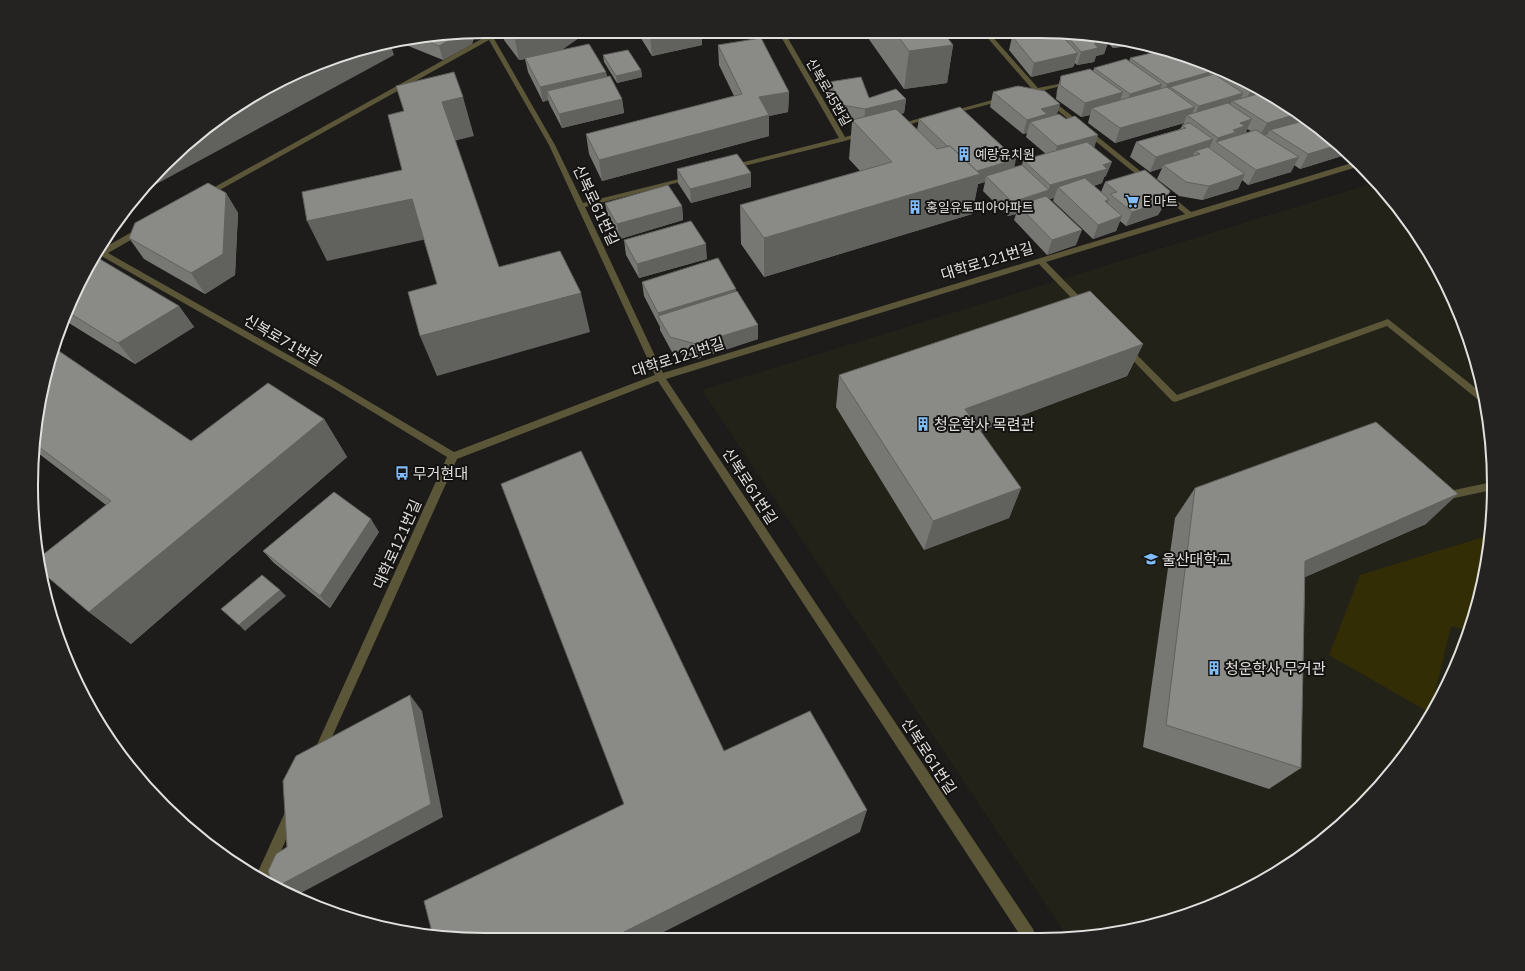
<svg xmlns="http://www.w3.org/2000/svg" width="1525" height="971" viewBox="0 0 1525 971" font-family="Mulish,'Noto Sans KR',sans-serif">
<rect width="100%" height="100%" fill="#1d1c1a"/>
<!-- built -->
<polygon fill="#232219" points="1377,182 1433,258 1470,340 1490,426 1493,515 1478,603 1447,687 1400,762 1339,827 1267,879 1157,924 1069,939 702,390"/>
<!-- green -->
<polygon fill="#332d05" points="1490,535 1478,603 1468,631 1451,626 1430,713 1329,655 1360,575"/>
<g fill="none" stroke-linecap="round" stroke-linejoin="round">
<!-- street -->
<g fill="#5b5638" fill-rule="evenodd">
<polygon points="482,35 496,35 493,37 555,145 583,203 691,176 695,178 585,207 663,373 1185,214 1035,92 1022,94 1022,92 1032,89 985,35 991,35 1038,88 1073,81 1073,83 1041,91 1191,212 1355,162 1360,166 1046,262 1086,303 1086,307 1080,307 1039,264 666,379 1033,929 1035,934 1033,939 1012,939 1014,934 1018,932 658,381 457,459 323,757 319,759 315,757 313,753 315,749 447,457 330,386 96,253 99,248 102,249 137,229 143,229 143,233 108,253 336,382 454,452 655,375 549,145 489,40 209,196 203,196 202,194 485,37"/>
<polygon points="780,35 786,35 845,137 863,132 866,134 845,141 728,170 728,166 839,138"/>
<polygon points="1003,97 1006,99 1005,100 948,115 945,113"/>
<polygon points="931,115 934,117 933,118 896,128 893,126"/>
<polygon points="1388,319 1483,394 1485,403 1481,402 1387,326 1175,402 1172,401 1122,349 1123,347 1129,347 1177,395"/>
<polygon points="1492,482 1492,490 1445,500 1441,499 1440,496 1441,493 1445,492"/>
<polygon points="291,809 296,810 297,815 268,880 257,874 286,810"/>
</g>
</g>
<!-- wall -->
<g fill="#777773" fill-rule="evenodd">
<polygon points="426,35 475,35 472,44 443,60 401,43 400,41"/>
<polygon points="503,35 583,35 563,49 606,72 607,77 622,99 624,113 562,128 550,105 548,100 543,102 528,72 525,59 519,60 504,40"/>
<polygon points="639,35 702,35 702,45 652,56"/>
<polygon points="866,35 945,35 953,45 947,83 904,89"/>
<polygon points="994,35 1099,35 1136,45 1113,48 1108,43 1104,54 1096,56 1094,62 1077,65 1075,63 1073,67 1031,77 1009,50 1012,37 997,39"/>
<polygon points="718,45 789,92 788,112 769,116 769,136 602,181 589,154 586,134 734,96 719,65"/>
<polygon points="603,55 641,70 642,77 617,83 604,62"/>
<path d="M 1130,58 L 1196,63 L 1197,61 L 1214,66 L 1316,125 L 1345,155 L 1300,169 L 1294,165 L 1291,172 L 1248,185 L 1242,180 L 1238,189 L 1202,200 L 1179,196 L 1157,179 L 1162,168 L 1150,172 L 1130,157 L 1136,142 L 1180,129 L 1184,123 L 1115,143 L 1088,123 L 1090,115 L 1081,117 L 1056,99 L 1057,90 L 1061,76 L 1093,71 L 1094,68 L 1129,62 ZM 1247,129 L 1251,131 L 1246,133 Z"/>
<polygon points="829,82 869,98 906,99 904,113 900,114 917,130 919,119 1014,167 1022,165 1023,160 1046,154 1026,137 1027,133 1023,134 990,107 993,92 1057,115 1094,148 1106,176 1104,177 1102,183 1094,186 1101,192 1105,182 1164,205 1158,215 1126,226 1120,221 1116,231 1093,239 1053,201 1054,198 1049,199 1076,245 1047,255 1014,220 1016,214 1008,216 983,191 985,182 978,184 972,214 764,277 741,244 740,205 860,171 849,159 852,122 841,119 828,96"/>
<polygon points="677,169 751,173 751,187 691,203 678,183"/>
<polygon points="226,193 238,213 235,275 205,294 144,259 129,238"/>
<polygon points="605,203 682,206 683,220 620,239 608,217"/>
<polygon points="624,240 707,259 639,278 626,255"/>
<polygon points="90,262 179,306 194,327 135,364 64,320"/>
<polygon points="642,282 736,291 758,325 758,339 697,359 672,352 660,330 660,327 644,296"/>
<polygon points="1143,344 1127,376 980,431 1021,488 1009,518 924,550 836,407 839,375"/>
<polygon points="40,397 191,441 324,419 347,457 131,644 89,612 106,505 34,450"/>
<polygon points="1195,488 1426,524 1305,577 1301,768 1269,789 1143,747 1175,518"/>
<polygon points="379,532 330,608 274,563 263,551"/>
</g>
<!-- shaded-wall -->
<g fill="#61615e">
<polygon points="459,35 475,35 472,44 443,60 439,46"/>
<polygon points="549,35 583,35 563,49 564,53 519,60 515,40"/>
<polygon points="650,35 702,35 702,45 652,56"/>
<polygon points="998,35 1028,35 1012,36 1012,37 997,39"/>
<polygon points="1116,39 1136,45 1113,48"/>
<polygon points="1108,41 1104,54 1096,56 1094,62 1077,65 1081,52 1094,43"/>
<polygon points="390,43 394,55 138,194 164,164 233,108 340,55"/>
<polygon points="953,45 947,83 904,89 909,51"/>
<polygon points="1078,53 1073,67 1031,77 1034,63"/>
<polygon points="641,70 642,77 617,83 616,76"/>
<polygon points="606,72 608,86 547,91 548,100 543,102 540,87"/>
<polygon points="1210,72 1204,86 1170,87 1166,96 1162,98 1167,84"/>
<polygon points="1162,84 1157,99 1125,108 1130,94"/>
<polygon points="1256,90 1268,97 1243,106 1250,92"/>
<polygon points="789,92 788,112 769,116 769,136 602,181 599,160 759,97"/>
<polygon points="1123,92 1118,106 1092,108 1090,115 1081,117 1085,103"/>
<polygon points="1243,93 1238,105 1232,101 1228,110 1193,120 1199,106"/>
<polygon points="463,97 474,136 454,141 442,102"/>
<polygon points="622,99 624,113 562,128 559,114"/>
<polygon points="906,99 904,113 864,124 865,109"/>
<polygon points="1060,104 1056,118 1030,122 1027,133 1023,134 1027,120 1041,109"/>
<polygon points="1195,107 1190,118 1187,115 1184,123 1115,143 1120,128"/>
<polygon points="1297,114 1306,119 1304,124 1270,130 1267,135 1259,137 1267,123"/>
<polygon points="1252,119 1245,133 1216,142 1218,138 1233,130 1240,123"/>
<polygon points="1098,135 1094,149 1053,160 1057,146"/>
<polygon points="1213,139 1207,154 1200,154 1195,151 1192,158 1163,165 1162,168 1150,172 1156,157"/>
<polygon points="1338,145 1346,153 1345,155 1300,169 1308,154"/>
<polygon points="1299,157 1291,172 1248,185 1256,170"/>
<polygon points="1016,159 1013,174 986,176 985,182 978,184 972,214 764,277 764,238 973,172"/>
<polygon points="1112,162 1106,176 1104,177 1102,183 1065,194 1058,187 1054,198 1046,200 1050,185"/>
<polygon points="751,173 751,187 691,203 690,189"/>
<polygon points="1245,174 1238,189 1202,200 1209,186"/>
<polygon points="1049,190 1044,205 1018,205 1016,214 1008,216 1012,202"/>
<polygon points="1170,191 1164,205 1158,215 1126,226 1132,212"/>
<polygon points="226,193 238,213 235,275 205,294 191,273"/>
<polygon points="412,199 427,239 327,261 307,221"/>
<polygon points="1109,199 1104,214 1105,201"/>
<polygon points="682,206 683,220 620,239 617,224"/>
<polygon points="1122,216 1116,231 1093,239 1098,225"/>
<polygon points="1082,230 1076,245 1047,255 1052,240"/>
<polygon points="706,244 707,259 639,278 637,264"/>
<polygon points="736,289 736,303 658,316 660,327 658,313"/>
<polygon points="581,293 590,332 437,376 420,336"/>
<polygon points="179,306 194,327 135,364 118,343"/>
<polygon points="758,325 758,339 697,359 696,344"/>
<polygon points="1143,344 1127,376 956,440 965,409"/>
<polygon points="324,419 347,457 131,644 89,612"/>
<polygon points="1021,488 1009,518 924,550 933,521"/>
<polygon points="1458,494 1426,524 1278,589 1305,561"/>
<polygon points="371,519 379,532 330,608 320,596"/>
<polygon points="280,590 286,596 245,631 239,625"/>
<polygon points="410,695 422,711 443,817 299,894 280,885"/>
<polygon points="867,810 860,832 654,937 614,937"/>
</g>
<!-- building -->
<g fill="#8a8a86" stroke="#61615e">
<polygon points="426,35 459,35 439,46 416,37"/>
<polygon points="511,35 549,35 515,40"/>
<polygon points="897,35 945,35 953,45 909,51"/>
<polygon points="1019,35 1061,35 1078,53 1034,63 1012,36"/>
<polygon points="1066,35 1099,35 1104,36 1108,41 1094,43 1098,48 1081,52"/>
<polygon points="761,38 789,92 759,97 769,115 599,160 586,134 742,94 718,45"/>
<polygon points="589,44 606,72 540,87 525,58"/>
<polygon points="628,50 641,70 616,76 603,55"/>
<polygon points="1160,51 1191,60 1210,72 1167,84 1130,58"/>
<polygon points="1126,59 1162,84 1130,94 1094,68"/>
<polygon points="1208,64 1214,66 1256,90 1250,92"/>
<polygon points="1090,69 1123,92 1085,103 1060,85 1061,76"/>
<polygon points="454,72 463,97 442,102 499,267 560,251 581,293 420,336 408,292 437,284 412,199 307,221 302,192 402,170 388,115 404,111 396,86"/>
<polygon points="1214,74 1243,93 1199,106 1170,87"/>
<polygon points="610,76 622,99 559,114 547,91"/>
<polygon points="861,77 869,98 896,89 906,99 865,109 842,105 829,82"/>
<polygon points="1018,86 1045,91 1060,104 1041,109 1047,114 1027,120 993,92"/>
<polygon points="1167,87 1195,107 1120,128 1092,108"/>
<polygon points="1261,93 1297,114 1267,123 1232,101"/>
<polygon points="1228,103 1252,119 1240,123 1245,126 1233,130 1236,132 1218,138 1187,115"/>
<polygon points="960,107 1016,159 977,171 950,146 947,146 919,119"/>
<polygon points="896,109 937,149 950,146 980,174 764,238 740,205 892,162 852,120"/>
<polygon points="1059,114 1066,119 1075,116 1098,135 1057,146 1030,122"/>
<polygon points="1307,120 1316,125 1338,145 1308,154 1270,130"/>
<polygon points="1190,123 1213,139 1156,157 1136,142 1186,128 1182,125"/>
<polygon points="1256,130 1299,157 1256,170 1216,142"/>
<polygon points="1087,142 1112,162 1103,165 1107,169 1050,185 1023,160"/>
<polygon points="1208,147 1245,174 1209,186 1186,182 1163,165 1200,154 1195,151"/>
<polygon points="737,154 751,173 690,189 677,169"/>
<polygon points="1022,165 1049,190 1012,202 986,176"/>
<polygon points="1145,170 1170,191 1165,201 1132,212 1110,194 1117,192 1105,182"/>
<polygon points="1085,178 1109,199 1105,201 1122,216 1098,225 1058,187"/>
<polygon points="208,183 226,193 223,254 191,273 129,238 135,223"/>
<polygon points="668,185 682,206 617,224 605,203"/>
<polygon points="1046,196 1082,230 1052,240 1018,205"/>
<polygon points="691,221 706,244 637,264 624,240"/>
<polygon points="98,258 179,306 118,343 68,312 90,262"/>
<polygon points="718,258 736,289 658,313 642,282"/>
<polygon points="737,291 758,325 696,344 670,337 658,316"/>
<polygon points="1090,291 1143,344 965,409 1021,488 933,521 839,375"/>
<polygon points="53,347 191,441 268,383 324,419 89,612 43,573 40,557 111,501 35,444 40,397"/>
<polygon points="1376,422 1458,494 1305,561 1301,768 1166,725 1195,488"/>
<polygon points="581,451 724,751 810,711 867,810 614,937 433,936 424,901 624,804 501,484"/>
<polygon points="334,492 371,519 320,596 263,551"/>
<polygon points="262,575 280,590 239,625 221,609"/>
<polygon points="410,695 431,804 280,885 271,880 268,871 276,854 287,847 283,781 296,756"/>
</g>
<!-- icons -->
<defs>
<symbol id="building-bare" viewBox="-9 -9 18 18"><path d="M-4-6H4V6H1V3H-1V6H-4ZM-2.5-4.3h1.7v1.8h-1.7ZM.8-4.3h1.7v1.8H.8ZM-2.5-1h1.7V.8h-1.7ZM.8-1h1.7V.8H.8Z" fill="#81bdfa" stroke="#141311" stroke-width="2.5" paint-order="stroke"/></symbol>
<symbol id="supermarket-bare" viewBox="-9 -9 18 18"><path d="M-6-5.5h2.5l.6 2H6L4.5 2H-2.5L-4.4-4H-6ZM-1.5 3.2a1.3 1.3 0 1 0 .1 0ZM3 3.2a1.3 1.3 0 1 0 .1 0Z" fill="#81bdfa" stroke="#141311" stroke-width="2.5" paint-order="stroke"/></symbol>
<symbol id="bus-bare" viewBox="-9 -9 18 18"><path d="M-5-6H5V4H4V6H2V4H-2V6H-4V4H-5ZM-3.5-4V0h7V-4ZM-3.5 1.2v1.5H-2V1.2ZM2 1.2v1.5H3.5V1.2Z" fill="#81bdfa" stroke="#141311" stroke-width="2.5" paint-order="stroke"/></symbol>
<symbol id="university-bare" viewBox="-9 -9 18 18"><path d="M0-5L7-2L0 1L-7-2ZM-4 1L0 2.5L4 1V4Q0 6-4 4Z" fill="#81bdfa" stroke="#141311" stroke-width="2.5" paint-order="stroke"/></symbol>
</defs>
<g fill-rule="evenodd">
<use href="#building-bare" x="954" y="144" width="20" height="20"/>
<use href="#supermarket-bare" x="1122" y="191" width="20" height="20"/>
<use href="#building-bare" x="905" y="197" width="20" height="20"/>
<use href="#building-bare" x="913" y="414" width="20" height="20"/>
<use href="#bus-bare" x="392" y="463" width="20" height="20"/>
<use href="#university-bare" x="1141" y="549" width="20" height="20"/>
<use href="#building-bare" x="1204" y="658" width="20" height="20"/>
</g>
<g text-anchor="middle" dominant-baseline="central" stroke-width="4" stroke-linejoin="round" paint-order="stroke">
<!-- far-street labels -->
<g font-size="13" fill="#e0e0de" stroke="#141311">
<text transform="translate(829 92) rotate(60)">신복로45번길</text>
</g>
<!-- far-poi labels -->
<g font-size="13" fill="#e0e0de" stroke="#141311" text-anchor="start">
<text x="975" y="154">예랑유치원</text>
<text x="1143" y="201">E 마트</text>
<text x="926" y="207">홍일유토피아아파트</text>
</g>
<!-- street labels -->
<g font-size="15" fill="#e0e0de" stroke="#141311">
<text transform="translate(596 205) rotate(65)">신복로61번길</text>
<text transform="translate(987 261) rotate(-17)">대학로121번길</text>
<text transform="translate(283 340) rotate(30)">신복로71번길</text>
<text transform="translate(678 357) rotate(-18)">대학로121번길</text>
<text transform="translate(750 486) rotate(57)">신복로61번길</text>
<text transform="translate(397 544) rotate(-66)">대학로121번길</text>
<text transform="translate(929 756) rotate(57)">신복로61번길</text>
</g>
<!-- poi labels -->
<g font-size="15" fill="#e0e0de" stroke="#141311" text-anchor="start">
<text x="934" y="424">청운학사 목련관</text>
<text x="413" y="473">무거현대</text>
<text x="1162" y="559">울산대학교</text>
<text x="1225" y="668">청운학사 무거관</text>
</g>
</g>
<!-- crop -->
<path d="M0 0H1525V971H0ZM485 38H1040A447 447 0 0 1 1487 485V486A447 447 0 0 1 1040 933H485A447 447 0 0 1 38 486V485A447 447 0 0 1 485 38Z" fill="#242321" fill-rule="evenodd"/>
<path fill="none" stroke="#e0e0de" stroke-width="2" d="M485 38H1040A447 447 0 0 1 1487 485V486A447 447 0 0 1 1040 933H485A447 447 0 0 1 38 486V485A447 447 0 0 1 485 38Z"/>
</svg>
